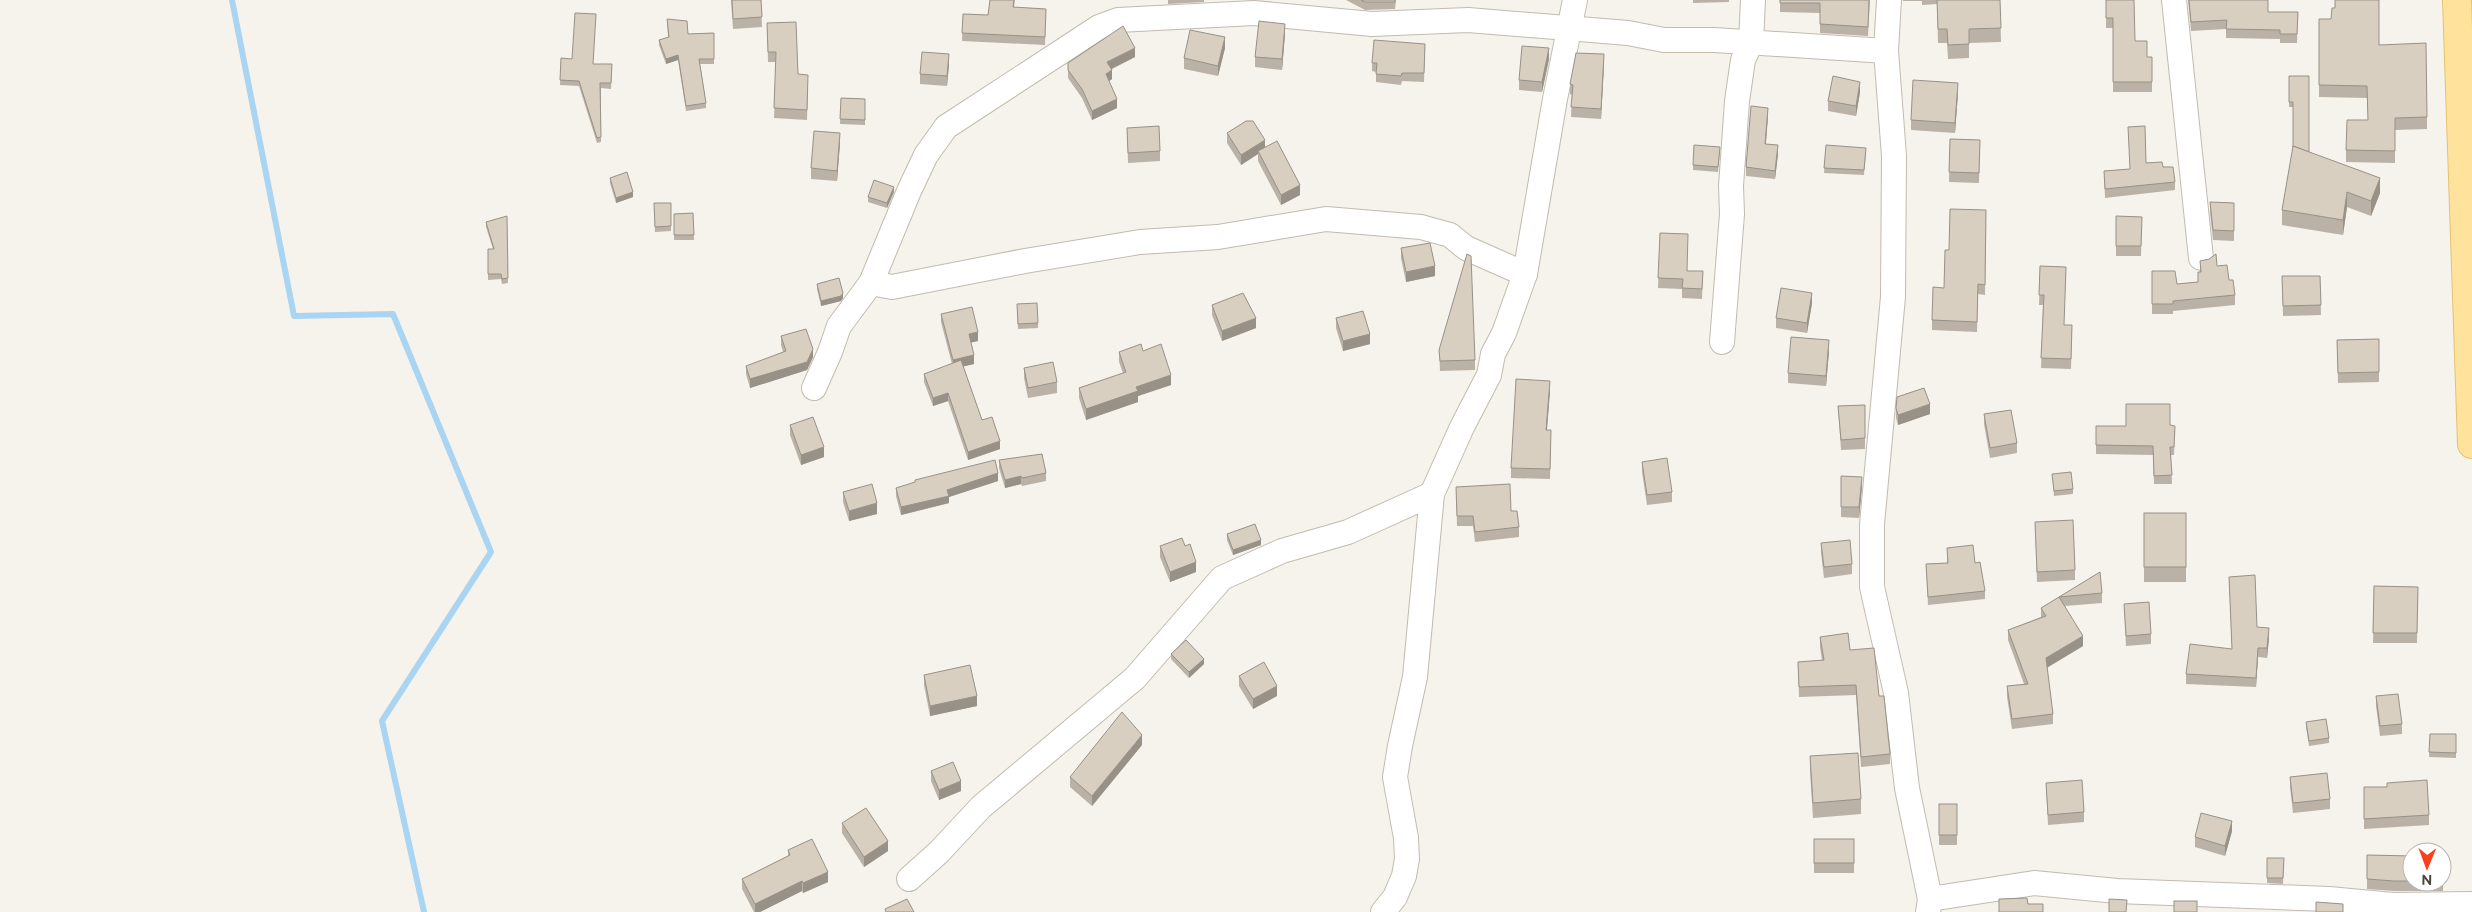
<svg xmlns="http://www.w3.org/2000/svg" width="2472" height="912" viewBox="0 0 2472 912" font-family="Raleway,sans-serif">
<rect width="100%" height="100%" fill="#f6f3ec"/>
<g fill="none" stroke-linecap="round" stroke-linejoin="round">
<!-- stream -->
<polyline stroke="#a9d4f2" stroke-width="6" points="232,0 294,316 393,314 491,552 382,721 424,912"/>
<defs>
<g id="minor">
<polyline points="1889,0 1886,51 1894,156 1893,297 1872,524 1872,587 1896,693 1907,788 1930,899 1928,912"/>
<polyline points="2174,0 2201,258"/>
<polyline points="871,283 892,287 1025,261 1140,242 1218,237 1326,219 1421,227 1450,235 1466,248 1525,274"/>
<polyline points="1722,342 1732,214 1731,186 1737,101 1743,60 1751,43 1753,0"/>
<polyline points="814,388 830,352 839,326 871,283 909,191 926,155 946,127 1099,27 1118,20 1254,13 1372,24 1468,20 1628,33 1664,40 1714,40 1886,51"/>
<polyline points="909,879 939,852 981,807 1135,678 1222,578 1282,551 1348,532 1432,494"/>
<polyline points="1930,899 2034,883 2117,891 2329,899 2393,905 2472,904"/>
<polyline points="1383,912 1395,897 1404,876 1407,859 1406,838 1395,777 1400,746 1415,677 1432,494 1462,427 1489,375 1493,354 1504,333 1525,274 1555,99 1575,0"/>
</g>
<polyline id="primary" points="2457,0 2472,444"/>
</defs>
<!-- minor casing -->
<use href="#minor" stroke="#c2bbae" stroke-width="26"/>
<!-- primary casing -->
<use href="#primary" stroke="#e6c16a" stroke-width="30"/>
<!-- minor -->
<use href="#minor" stroke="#fff" stroke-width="24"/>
<!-- primary -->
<use href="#primary" stroke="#ffe39c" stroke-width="28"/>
</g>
<!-- wall -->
<g fill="#bab2a6">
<polygon points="731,0 761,0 762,27 733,29"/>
<polygon points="990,0 1015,0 1014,7 1046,9 1045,45 962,41 963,14 988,15"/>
<polygon points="1168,0 1204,0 1204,2 1168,4"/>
<polygon points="1346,0 1396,0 1395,9 1365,10"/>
<polygon points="1693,0 1729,0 1729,2 1693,3"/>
<polygon points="1780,0 1870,0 1868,36 1820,33 1820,13 1780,12"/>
<polygon points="1903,0 2000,0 2001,42 1969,43 1969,58 1948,59 1947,43 1938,43 1937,4 1922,5 1922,1 1903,1"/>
<polygon points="2106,0 2135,41 2147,57 2152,57 2152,92 2113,92 2113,28 2106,28"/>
<polygon points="2188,0 2268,0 2268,12 2298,12 2297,43 2280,43 2280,39 2226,38 2226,29 2191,31"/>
<polygon points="667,19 688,34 714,33 714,64 700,64 706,103 706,108 686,111 678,60 666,64 659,45 659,40 668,37"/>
<polygon points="2319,19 2379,45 2427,117 2427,129 2395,130 2395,163 2346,162 2346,150 2368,120 2367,98 2319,97"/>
<polygon points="767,23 798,74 808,85 807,120 774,118 776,62 768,62"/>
<polygon points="1285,34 1282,70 1255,67 1255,57"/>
<polygon points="1425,44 1424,82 1402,81 1401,85 1376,82 1376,72 1372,71 1372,63"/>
<polygon points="1225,48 1218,76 1184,69 1184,58"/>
<polygon points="1135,57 1112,69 1112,79 1109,81 1117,108 1092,120 1082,98 1068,78 1068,63"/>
<polygon points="561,58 593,64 612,64 611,89 601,88 601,142 597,143 579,86 560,85"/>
<polygon points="1549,59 1542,92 1519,90 1519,80"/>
<polygon points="949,64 947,86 920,84 920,74"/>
<polygon points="1604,64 1601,119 1571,117 1572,95 1570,94 1570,84"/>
<polygon points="2289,76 2309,152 2380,193 2371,216 2347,207 2343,235 2282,225 2282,210 2293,147 2293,107 2289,107"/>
<polygon points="1860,92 1856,116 1828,111 1828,101"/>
<polygon points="1958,93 1955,133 1911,130 1911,120"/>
<polygon points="841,98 865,99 865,125 840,124"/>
<polygon points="1768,116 1766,144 1778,154 1775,179 1746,176 1746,167"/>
<polygon points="1127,128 1160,151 1160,161 1128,163"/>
<polygon points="1227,133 1265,148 1300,195 1281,205 1258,161 1258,154 1241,165 1227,143"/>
<polygon points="1950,139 1980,140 1979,183 1949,182"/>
<polygon points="840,143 837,181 811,179 811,168"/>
<polygon points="1826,145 1866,153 1864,175 1824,173"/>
<polygon points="1720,152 1718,172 1693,170 1693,165"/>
<polygon points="2146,163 2163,167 2175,182 2175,190 2105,198 2104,171 2130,169"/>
<polygon points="610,178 633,197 616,203 610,183"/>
<polygon points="894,192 887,208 868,202 868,197"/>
<polygon points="2210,202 2234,203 2234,241 2213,240 2210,212"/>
<polygon points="654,203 671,203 671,231 655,232"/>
<polygon points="1986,210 1985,295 1978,294 1977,332 1932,330 1932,320 1944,288 1949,250"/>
<polygon points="693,213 694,240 674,240 674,214"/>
<polygon points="507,216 508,283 502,284 501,279 488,280 488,249 493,249 486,227 486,222"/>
<polygon points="2116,216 2142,217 2141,256 2116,256"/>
<polygon points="1660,233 1687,271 1703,271 1702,299 1682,298 1682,289 1658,288"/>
<polygon points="1401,248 1435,276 1406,282 1401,258"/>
<polygon points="2200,261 2217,266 2229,280 2235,295 2235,305 2173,311 2173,314 2152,314 2152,271 2177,284 2198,282 2200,272"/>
<polygon points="2040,266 2064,325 2072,325 2071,369 2041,368 2043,305 2039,305"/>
<polygon points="2282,276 2320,276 2321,315 2283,316"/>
<polygon points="817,284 843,298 841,301 821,306 817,289"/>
<polygon points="1812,303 1807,333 1776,328 1776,318"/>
<polygon points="1212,305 1256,328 1222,341 1212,315"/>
<polygon points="1017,309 1038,323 1038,328 1018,329"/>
<polygon points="941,314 978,341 971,342 974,364 963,366 982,420 1000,449 968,460 948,401 933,406 924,382 924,374 952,364 941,322"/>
<polygon points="1336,318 1370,344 1343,351 1336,328"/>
<polygon points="781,336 813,357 807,370 750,388 746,374 746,366 783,352 781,345"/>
<polygon points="2379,339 2379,382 2338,383 2337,340"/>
<polygon points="1439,350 1475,360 1475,370 1440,371"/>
<polygon points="1143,351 1171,385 1138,396 1138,402 1086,420 1079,398 1079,388 1123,373 1119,362 1119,352"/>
<polygon points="1829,351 1826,386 1788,383 1788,373"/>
<polygon points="1024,368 1057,382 1057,393 1028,398 1024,378"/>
<polygon points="1550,391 1547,430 1551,430 1550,479 1511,478 1511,468"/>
<polygon points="1865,405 1865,449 1841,450 1838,406"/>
<polygon points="1896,408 1930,414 1898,425 1896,418"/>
<polygon points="1984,414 2017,443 2017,453 1990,458 1984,424"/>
<polygon points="790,425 824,457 801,465 790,435"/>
<polygon points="2096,426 2175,426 2174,455 2171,455 2172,484 2154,484 2153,455 2096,454"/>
<polygon points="999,460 1046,473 1046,481 1022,486 1021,484 1005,488 999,468"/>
<polygon points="1642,462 1672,492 1672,502 1647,505 1642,472"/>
<polygon points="2052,474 2073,489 2073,494 2054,496"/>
<polygon points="1841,476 1862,487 1859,518 1841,517"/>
<polygon points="915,480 998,481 949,497 949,503 901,515 896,496 896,488 915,483"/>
<polygon points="1456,487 1519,527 1519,537 1475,542 1473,526 1457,526"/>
<polygon points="843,492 877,514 849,521 843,502"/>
<rect x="2144" y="513" width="42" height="69"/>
<polygon points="2035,522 2075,570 2075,580 2037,582"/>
<polygon points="1227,534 1261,545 1233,555 1227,540"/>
<polygon points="1821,543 1852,564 1852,574 1824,578 1821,553"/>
<polygon points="1160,546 1185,546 1196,572 1170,582 1160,557"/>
<polygon points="1947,548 1985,591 1985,599 1928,605 1926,564 1947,563"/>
<polygon points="2100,572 2102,593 2102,603 2065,606 2083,646 2047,668 2053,714 2053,724 2012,729 2007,697 2007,686 2024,684 2008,640 2008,630 2041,617 2041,608"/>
<polygon points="2229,577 2257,627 2269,638 2267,658 2258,657 2256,687 2186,684 2186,674 2232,649"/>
<polygon points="2374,586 2418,587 2417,643 2373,643"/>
<polygon points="2124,604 2151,634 2151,644 2126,646"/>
<polygon points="1820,637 1850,650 1879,696 1890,754 1890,764 1861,767 1856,695 1799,697 1798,662 1822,660 1820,647"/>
<polygon points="1171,654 1204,664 1189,678 1171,659"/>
<polygon points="924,675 977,706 930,716 924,685"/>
<polygon points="1239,676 1277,696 1253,709 1239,686"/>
<polygon points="2376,696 2402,724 2402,734 2380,736 2376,706"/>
<polygon points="2306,722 2329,738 2329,743 2309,746 2306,727"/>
<polygon points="2430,734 2456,734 2456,758 2429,757"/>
<polygon points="1142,745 1092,806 1070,787 1070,777"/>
<polygon points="1810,756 1861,799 1861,814 1813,818 1810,771"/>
<polygon points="931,771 961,791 939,800 931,781"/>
<polygon points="2290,777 2330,799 2330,809 2293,813 2290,787"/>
<polygon points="2046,783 2084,812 2084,822 2048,825"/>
<polygon points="2364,787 2429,815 2429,825 2364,829"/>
<rect x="1939" y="804" width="18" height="41"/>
<polygon points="842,823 888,851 864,867 842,833"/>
<polygon points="2232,831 2225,856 2195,847 2195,837"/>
<rect x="1814" y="839" width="40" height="34"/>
<polygon points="788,850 828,882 803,893 802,891 760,912 754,912 742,889 742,879 788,856"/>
<polygon points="2367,855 2412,856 2412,882 2442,882 2442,856 2443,856 2443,891 2394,891 2367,889"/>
<polygon points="2267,858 2284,858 2283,884 2267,883"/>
</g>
<!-- shaded-wall -->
<g fill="#979187">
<polygon points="1285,24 1285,34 1282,70 1282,59"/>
<polygon points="1225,37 1225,48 1218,76 1218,66"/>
<polygon points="1135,48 1135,57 1107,71 1107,62"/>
<polygon points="1549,48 1549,59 1542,92 1542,82"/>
<polygon points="949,54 949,64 947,86 947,76"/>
<polygon points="1604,54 1604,64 1601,119 1601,109"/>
<polygon points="678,55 678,60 666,64 666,59"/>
<polygon points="1112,70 1112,79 1106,83 1106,74"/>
<polygon points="1860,82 1860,92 1856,116 1856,106"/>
<polygon points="1958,83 1958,93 1955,133 1955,123"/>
<polygon points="1117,99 1117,108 1092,120 1092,111"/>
<polygon points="1768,108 1768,116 1765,152 1765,144"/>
<polygon points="840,133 840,143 837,181 837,171"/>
<polygon points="1265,140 1265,150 1258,151 1258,154 1241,165 1241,155"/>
<polygon points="1778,145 1778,154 1775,179 1775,171"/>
<polygon points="2380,178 2380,193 2371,216 2371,201"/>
<polygon points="1300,185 1300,195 1281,205 1281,195"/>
<polygon points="894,187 894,192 887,208 887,203"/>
<polygon points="633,192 633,197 616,203 616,198"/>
<polygon points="2347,192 2347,207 2343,235 2343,220"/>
<polygon points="1435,266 1435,276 1406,282 1406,272"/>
<polygon points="843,293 843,298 841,301 821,306 821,301"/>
<polygon points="1812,293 1812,303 1807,333 1807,323"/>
<polygon points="1256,318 1256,328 1222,341 1222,331"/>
<polygon points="978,332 978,341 969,343 969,334"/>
<polygon points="1370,334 1370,344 1343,351 1343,341"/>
<polygon points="1829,340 1829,351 1826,386 1826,376"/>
<polygon points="813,349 813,357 807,370 750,388 750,379"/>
<polygon points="974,355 974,364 953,369 953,360"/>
<polygon points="1171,375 1171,385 1138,396 1138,402 1086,420 1086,409 1136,387"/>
<polygon points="1550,381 1550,391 1546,440 1546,430"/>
<polygon points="948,393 948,401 933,406 933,398"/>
<polygon points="1930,404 1930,414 1898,425 1898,415"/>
<polygon points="1000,441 1000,449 968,460 968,452"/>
<polygon points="824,447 824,457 801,465 801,455"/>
<polygon points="998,473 998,481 949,497 949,503 901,515 901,507 947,490"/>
<polygon points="1021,476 1021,484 1005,488 1005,480"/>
<polygon points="1862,477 1862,487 1859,518 1859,507"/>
<polygon points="877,503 877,514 849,521 849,511"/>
<polygon points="1261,540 1261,545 1233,555 1233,550"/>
<polygon points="1196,562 1196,572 1170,582 1170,572"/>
<polygon points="2269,628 2269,638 2267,658 2267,648"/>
<polygon points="2083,636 2083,646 2046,668 2046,658"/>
<polygon points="2258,648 2258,657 2256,687 2256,678"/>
<polygon points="1204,659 1204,664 1189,678 1189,672"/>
<polygon points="1277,686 1277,696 1253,709 1253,699"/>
<polygon points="977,696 977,706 930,716 930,706"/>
<polygon points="1142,735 1142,745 1092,806 1092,796"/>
<polygon points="961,781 961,791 939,800 939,790"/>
<polygon points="2232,821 2232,831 2225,856 2225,846"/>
<polygon points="888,841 888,851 864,867 864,857"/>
<polygon points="828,872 828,882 803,893 803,883"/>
<polygon points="802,881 802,891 760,912 755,912 755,904"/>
</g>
<!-- building -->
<g fill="#d8cfc1" stroke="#979187">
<polygon points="732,0 761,0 762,17 733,19"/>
<polygon points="990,0 1014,0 1013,7 1046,9 1045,37 962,33 963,14 988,15"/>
<polygon points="1361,0 1395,0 1395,2 1365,2"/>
<polygon points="1780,0 1869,0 1868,27 1820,24 1820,3 1780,3"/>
<polygon points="1937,0 2000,0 2001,28 1969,29 1969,44 1948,45 1947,29 1938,29"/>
<polygon points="2106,0 2134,0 2135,41 2147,41 2147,57 2152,57 2152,82 2113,82 2113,18 2106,18"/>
<polygon points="2189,0 2268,0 2268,12 2298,12 2297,34 2280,34 2280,30 2226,29 2227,20 2191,22"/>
<polygon points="2335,0 2379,0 2379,45 2426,43 2427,117 2395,118 2395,151 2346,150 2347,120 2368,120 2367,86 2319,85 2319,19 2331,19 2332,8 2335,8"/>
<polygon points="575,13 596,14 593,64 612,64 611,83 600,83 601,137 597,138 579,81 560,80 561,58 572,59"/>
<polygon points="667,19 687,21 688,34 714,33 714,59 699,59 706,103 686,106 678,55 666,59 659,40 669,37"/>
<polygon points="1259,21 1285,24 1282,59 1255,57"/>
<polygon points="796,22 798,74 808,75 807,110 774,108 776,52 768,52 767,23"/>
<polygon points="1123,26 1135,48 1107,62 1112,70 1106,74 1117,99 1092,111 1082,89 1068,70 1068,63"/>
<polygon points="1190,30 1225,37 1218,66 1184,58"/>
<polygon points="1374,40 1425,44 1424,73 1402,73 1401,76 1376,74 1377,63 1372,63"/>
<polygon points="1522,46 1549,48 1542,82 1519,80"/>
<polygon points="922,52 949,54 947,76 920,74"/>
<polygon points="1576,53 1604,54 1601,109 1571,107 1573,85 1570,84"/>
<polygon points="1833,76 1860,82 1856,106 1828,101"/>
<polygon points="2289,76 2309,76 2309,152 2293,146 2293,147 2293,102 2289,102"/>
<polygon points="1913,80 1958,83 1955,123 1911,120"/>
<polygon points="841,98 865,99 865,120 840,119"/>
<polygon points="1751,106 1768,108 1765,144 1778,145 1775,171 1746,167"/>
<polygon points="1246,121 1253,121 1265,140 1241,155 1227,133"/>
<polygon points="1159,126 1160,151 1128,153 1127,128"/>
<polygon points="2145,126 2146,163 2162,162 2163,167 2173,167 2175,182 2105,189 2104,171 2130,169 2128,127"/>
<polygon points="814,131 840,133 837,171 811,168"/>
<polygon points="1950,139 1980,140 1979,173 1949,172"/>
<polygon points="1277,141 1300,185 1281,195 1258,151"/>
<polygon points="1694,145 1720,147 1718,167 1693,165"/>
<polygon points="1826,145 1866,148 1864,170 1824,168"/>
<polygon points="2293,146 2380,178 2371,201 2347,192 2343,220 2282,210"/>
<polygon points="627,172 633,192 616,198 610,178"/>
<polygon points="874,180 894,187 887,203 868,197"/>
<polygon points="2210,202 2234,203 2234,231 2213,230"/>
<polygon points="654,203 671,203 671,226 655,227"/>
<polygon points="1950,209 1986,210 1985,285 1978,284 1977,322 1932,320 1933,287 1944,288 1945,250 1949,250"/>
<polygon points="693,213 694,235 674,235 674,214"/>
<polygon points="507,216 508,278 502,279 501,274 488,274 488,249 494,249 486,222"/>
<polygon points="2116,216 2142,217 2141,246 2116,246"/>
<polygon points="1660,233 1688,234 1687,271 1703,271 1702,289 1682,288 1683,279 1658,278"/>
<polygon points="1430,243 1435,266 1406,272 1401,248"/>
<polygon points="1467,254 1471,256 1475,360 1440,361 1439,350"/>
<polygon points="2216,254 2217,266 2227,265 2229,280 2233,280 2235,295 2173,301 2173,304 2152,304 2152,271 2175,271 2177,284 2198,282 2198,272 2201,272 2200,261 2209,259"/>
<polygon points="2040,266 2066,267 2064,325 2072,325 2071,359 2041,358 2044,295 2039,295"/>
<polygon points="2282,276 2320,276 2321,305 2283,306"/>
<polygon points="839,278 843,293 841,296 821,301 817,284"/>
<polygon points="1781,288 1812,293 1807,323 1776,318"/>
<polygon points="1243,293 1256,318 1222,331 1212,305"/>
<polygon points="1037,303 1038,323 1018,324 1017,304"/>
<polygon points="972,307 978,332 969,334 974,355 953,360 941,314"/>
<polygon points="1363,311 1370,334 1343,341 1336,318"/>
<polygon points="806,329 813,349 807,362 750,379 746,366 786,351 781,336"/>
<polygon points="1791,337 1829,340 1826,376 1788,373"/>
<polygon points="2379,339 2379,372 2338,373 2337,340"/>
<polygon points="1141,344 1143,351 1161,344 1171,375 1136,387 1138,391 1086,409 1079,388 1126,372 1119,352"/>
<polygon points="961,360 982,420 992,417 1000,441 968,452 948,393 933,398 924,374"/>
<polygon points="1053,362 1057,382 1028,388 1024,368"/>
<polygon points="1516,379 1550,381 1546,430 1551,430 1550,469 1511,468"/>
<polygon points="1924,388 1930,404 1898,415 1896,408 1897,397"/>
<polygon points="2126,404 2170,404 2170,425 2175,426 2174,447 2170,447 2172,475 2154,476 2153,446 2096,445 2096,426 2126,426"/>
<polygon points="1865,405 1865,438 1841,440 1838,406"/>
<polygon points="2011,410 2017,443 1990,448 1984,414"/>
<polygon points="813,417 824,447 801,455 790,425"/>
<polygon points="1042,454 1046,473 1022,478 1021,476 1005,480 999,460"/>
<polygon points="1667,458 1672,492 1647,495 1642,462"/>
<polygon points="995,460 998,473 947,490 949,496 901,507 896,488 915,482 915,480"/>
<polygon points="2071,472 2073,489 2054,491 2052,474"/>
<polygon points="1841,476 1862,477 1859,507 1841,507"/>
<polygon points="872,484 877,503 849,511 843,492"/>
<polygon points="1510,484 1511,511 1517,511 1519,527 1475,532 1473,516 1457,516 1456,487"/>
<rect x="2144" y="513" width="42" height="54"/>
<polygon points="2073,520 2075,570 2037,572 2035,522"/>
<polygon points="1255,524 1261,540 1233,550 1227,534"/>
<polygon points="1182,538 1185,546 1190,544 1196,562 1170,572 1160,546"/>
<polygon points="1850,540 1852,564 1824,567 1821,543"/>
<polygon points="1973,545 1975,563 1980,562 1985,591 1928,597 1926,564 1948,563 1947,548"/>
<polygon points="2100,572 2102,593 2059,597 2083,636 2046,658 2053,714 2012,719 2007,686 2028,684 2008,630 2046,616 2041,608"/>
<polygon points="2255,575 2257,627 2269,628 2267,648 2258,648 2256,678 2186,674 2190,644 2232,649 2229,577"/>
<polygon points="2374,586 2418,587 2417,633 2373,633"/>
<polygon points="2149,602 2151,634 2126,636 2124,604"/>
<polygon points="1848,633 1850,650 1874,648 1879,696 1884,696 1890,754 1861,757 1856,685 1799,687 1798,662 1824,660 1820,637"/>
<polygon points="1186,640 1204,659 1189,672 1171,654"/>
<polygon points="1264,662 1277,686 1253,699 1239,676"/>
<polygon points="970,665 977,696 930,706 924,675"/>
<polygon points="2398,694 2402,724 2380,726 2376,696"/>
<polygon points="1122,712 1142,735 1092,796 1070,777"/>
<polygon points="2326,719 2329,738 2309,741 2306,722"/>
<polygon points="2430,734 2456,734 2456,753 2429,752"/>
<polygon points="1858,753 1861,799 1813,803 1810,756"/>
<polygon points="953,762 961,781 939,790 931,771"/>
<polygon points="2327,773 2330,799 2293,803 2290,777"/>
<polygon points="2082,780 2084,812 2048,815 2046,783"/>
<polygon points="2427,780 2429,815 2364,819 2364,787 2387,787 2387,783"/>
<rect x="1939" y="804" width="18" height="31"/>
<polygon points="866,808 888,841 864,857 842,823"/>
<polygon points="2201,813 2232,821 2225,846 2195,837"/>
<polygon points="812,839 828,872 803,883 802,881 755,904 742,879 790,855 788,850"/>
<rect x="1814" y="839" width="40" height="24"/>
<polygon points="2367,855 2412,856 2412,881 2394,881 2367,879"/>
<rect x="2442" y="856" width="1" height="25"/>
<polygon points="2267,858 2284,858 2283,878 2267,878"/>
<polygon points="2027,898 2028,904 2043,904 2043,912 1999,912 1999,899"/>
<polygon points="907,899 914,912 886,912 885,909"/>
<polygon points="2109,899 2127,900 2126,912 2109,912"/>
<rect x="2174" y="901" width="23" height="11"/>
<polygon points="2316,902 2343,904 2343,912 2316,912"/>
</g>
<!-- north arrow -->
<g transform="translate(2427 867) rotate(181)"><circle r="24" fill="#ffffff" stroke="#b7b4b0"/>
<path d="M0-4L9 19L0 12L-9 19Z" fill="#fc3f1d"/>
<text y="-8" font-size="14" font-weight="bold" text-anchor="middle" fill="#4b4439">N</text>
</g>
</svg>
